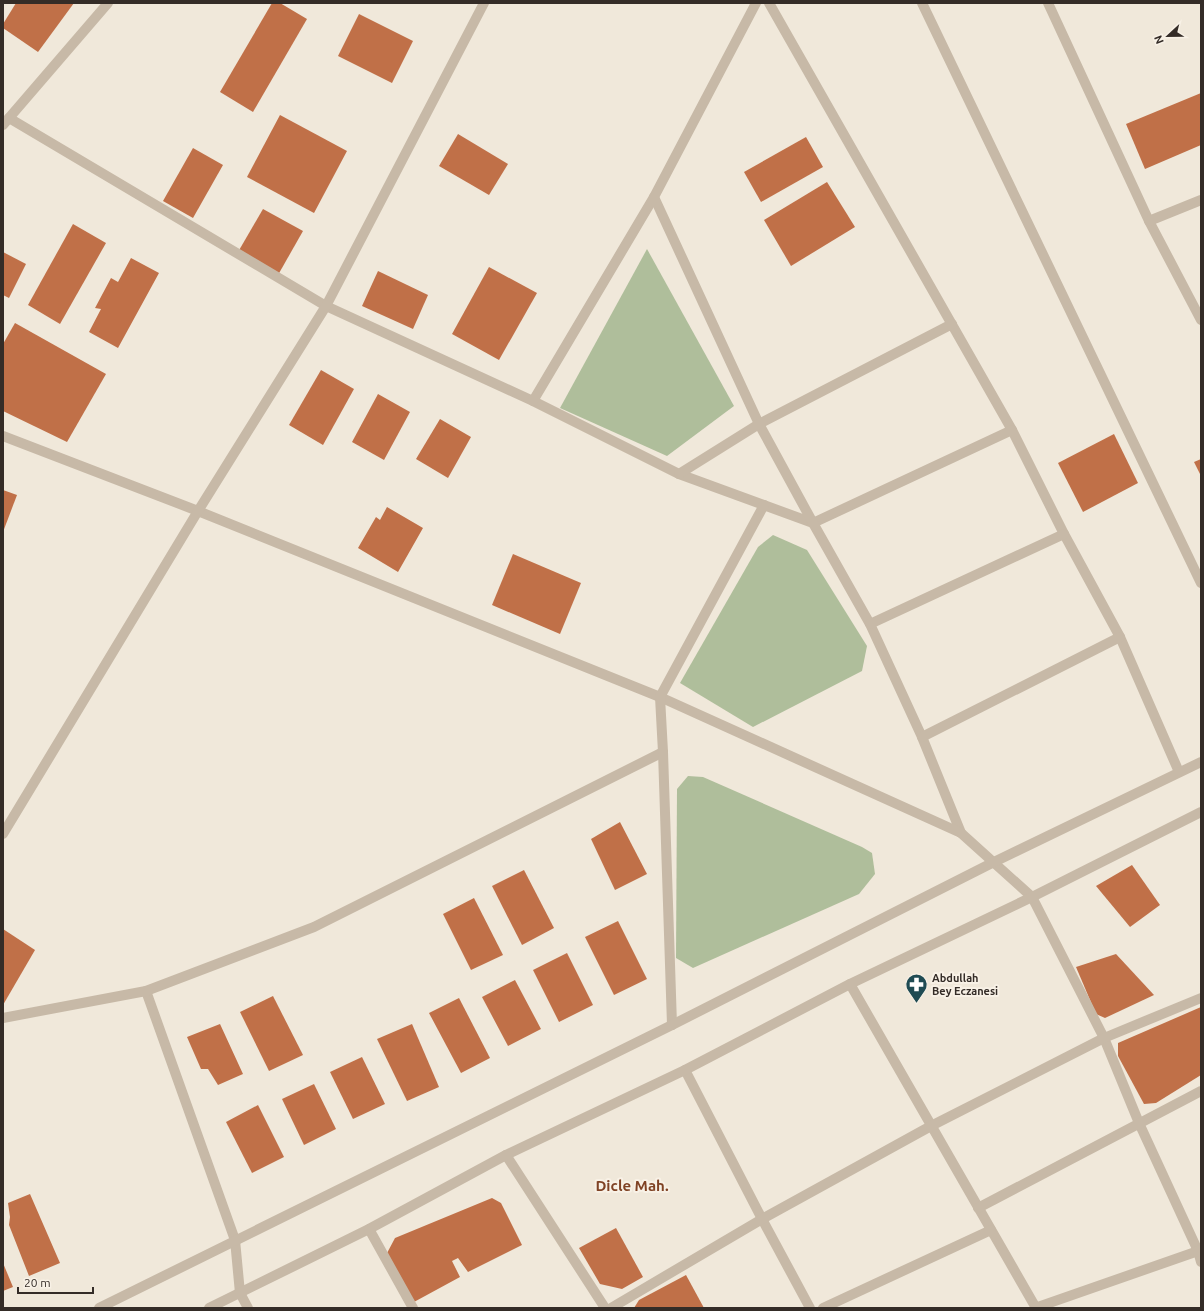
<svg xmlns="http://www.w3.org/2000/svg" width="1204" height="1311" viewBox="0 0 1204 1311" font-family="Ubuntu,sans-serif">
<rect width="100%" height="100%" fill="#f0e8da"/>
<!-- green -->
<g fill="#afbe9b">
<polygon points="647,249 734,406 667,456 560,408"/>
<polygon points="773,535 807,550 867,646 862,671 753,727 680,683 758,547"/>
<polygon points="688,776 703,777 862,847 872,853 875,874 859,894 693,968 676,958 677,789"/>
</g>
<!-- building -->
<g fill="#c07048">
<polygon points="16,3 74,3 38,52 3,28 3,24"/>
<polygon points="272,3 280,3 307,19 253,112 220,92"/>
<polygon points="359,14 413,41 392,83 338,56"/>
<polygon points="1201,93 1201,145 1145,169 1126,124"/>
<polygon points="280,115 347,151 314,213 247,177"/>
<polygon points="458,134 508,164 489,195 439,166"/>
<polygon points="806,137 823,167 761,202 744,172"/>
<polygon points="193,148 223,165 193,218 163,201"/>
<polygon points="827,182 855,227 791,266 764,220"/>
<polygon points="263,209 303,231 278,275 238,252"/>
<polygon points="73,224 106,243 60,324 28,305"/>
<polygon points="3,252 26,264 9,298 3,295"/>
<polygon points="131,258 159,273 118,348 89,332 101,309 95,308 111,278 118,282"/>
<polygon points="489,267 537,293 499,360 452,334"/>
<polygon points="378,271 428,295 413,329 362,306"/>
<polygon points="15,323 106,374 67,442 3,411 3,344"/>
<polygon points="321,370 354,389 323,445 289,425"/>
<polygon points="378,394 410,412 384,460 352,442"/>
<polygon points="440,419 471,437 448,478 416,459"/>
<polygon points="1114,434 1138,483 1083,512 1058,463"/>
<polygon points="1201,459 1201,476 1194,462"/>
<polygon points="3,490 17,495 3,532"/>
<polygon points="387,507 423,528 398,572 358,548 376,517 380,520"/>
<polygon points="513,554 581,583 560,634 492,605"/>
<polygon points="620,822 647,874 615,890 591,839"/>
<polygon points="1132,865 1160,905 1130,927 1096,886"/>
<polygon points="524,870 554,928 522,945 492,886"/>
<polygon points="474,898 503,955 471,970 443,914"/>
<polygon points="618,921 647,979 614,995 585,937"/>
<polygon points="3,929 35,950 3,1005"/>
<polygon points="567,953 593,1005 559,1022 533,970"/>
<polygon points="1116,954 1154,995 1105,1018 1096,1014 1076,967"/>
<polygon points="515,980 541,1029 508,1046 482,997"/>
<polygon points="273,996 303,1055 269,1071 240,1012"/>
<polygon points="459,998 490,1058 461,1073 429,1013"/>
<polygon points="1201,1007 1201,1075 1156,1103 1144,1104 1118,1056 1118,1043"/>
<polygon points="220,1024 243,1074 218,1085 208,1069 201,1069 187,1037"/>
<polygon points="412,1024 439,1087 407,1101 377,1039"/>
<polygon points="362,1057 385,1104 353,1119 330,1072"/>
<polygon points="314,1084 336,1129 304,1145 282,1099"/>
<polygon points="258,1105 284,1157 252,1173 226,1122"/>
<polygon points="30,1194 60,1263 29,1276 9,1225 10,1217 8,1203"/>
<polygon points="492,1198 501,1203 522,1245 468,1272 458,1258 452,1261 460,1277 414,1302 386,1255 395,1238"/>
<polygon points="616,1228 643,1277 622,1289 600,1284 579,1248"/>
<polygon points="3,1263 13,1287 3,1291"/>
<polygon points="686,1275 704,1308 634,1308 639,1300"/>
</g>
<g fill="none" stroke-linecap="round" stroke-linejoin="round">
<!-- minor -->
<g stroke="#c7b9a7" stroke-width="10">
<polyline points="769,3 1012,430 1064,534 1120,637 1179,772"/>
<polyline points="922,3 1201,583"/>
<polyline points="1048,3 1149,221 1201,320"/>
<polyline points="9,118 326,306 533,401 679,474 813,523 1012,430"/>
<polyline points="3,125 108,3"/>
<polyline points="654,197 759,424 813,523 870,624 922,737 961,833"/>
<polyline points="1149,221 1201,200"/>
<polyline points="533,401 654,197 756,3"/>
<polyline points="3,436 198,511 660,697 961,833 1032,897 1104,1038 1139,1123 1198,1251 1201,1262"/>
<polyline points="679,474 759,424 952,324"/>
<polyline points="870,624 1064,534"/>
<polyline points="922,737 1120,637"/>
<polyline points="3,834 198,511 326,306 484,3"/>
<polyline points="850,984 1036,1308"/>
<polyline points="146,991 235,1240 240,1293 248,1308"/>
<polyline points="3,1018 146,991 314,927 663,752"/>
<polyline points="672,1025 663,752 660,697 764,505"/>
<polyline points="685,1070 762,1219 810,1308"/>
<polyline points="506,1155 605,1308"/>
<polyline points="978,1208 1201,1091"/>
<polyline points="369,1229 413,1308"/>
<polyline points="99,1308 672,1025 994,862 1201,762"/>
<polyline points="209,1308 369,1229 506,1155 685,1070 850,984 1032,897 1201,812"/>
<polyline points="611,1308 762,1219 931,1126 1104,1038 1201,998"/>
<polyline points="823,1308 991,1230"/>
<polyline points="1035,1308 1201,1250"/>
</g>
</g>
<!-- icons -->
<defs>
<symbol id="pharmacy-pin" viewBox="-11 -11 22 30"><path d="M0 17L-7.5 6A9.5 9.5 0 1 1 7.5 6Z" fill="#1f4b53" stroke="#f8f1e6"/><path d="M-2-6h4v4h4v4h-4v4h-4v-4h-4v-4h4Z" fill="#fff"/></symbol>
</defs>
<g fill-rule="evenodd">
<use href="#pharmacy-pin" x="904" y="972" width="25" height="34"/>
</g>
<g text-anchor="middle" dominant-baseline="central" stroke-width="4" stroke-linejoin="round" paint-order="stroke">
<!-- poi labels -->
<g font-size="11" font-weight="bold" fill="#342c27" stroke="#f8f1e6" text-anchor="start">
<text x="932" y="978">Abdullah<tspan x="932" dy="13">Bey Eczanesi</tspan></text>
</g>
<!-- district labels -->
<g font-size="15" font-weight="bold" fill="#7f4224" stroke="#f8f1e6">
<text x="632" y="1185">Dicle Mah.</text>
</g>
</g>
<!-- border -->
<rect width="1204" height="1311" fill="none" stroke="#342c27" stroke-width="8"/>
<!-- north arrow -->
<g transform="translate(1168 36) rotate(248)" stroke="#f8f1e6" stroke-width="3" paint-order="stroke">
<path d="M0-3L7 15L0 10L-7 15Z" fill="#342c27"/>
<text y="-6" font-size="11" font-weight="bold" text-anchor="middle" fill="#342c27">N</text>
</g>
<!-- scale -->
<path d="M18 1287v6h75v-6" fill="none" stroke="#342c27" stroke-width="2"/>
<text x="24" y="1287" font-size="12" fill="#342c27" stroke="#f8f1e6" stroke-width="3" paint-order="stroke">20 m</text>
</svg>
